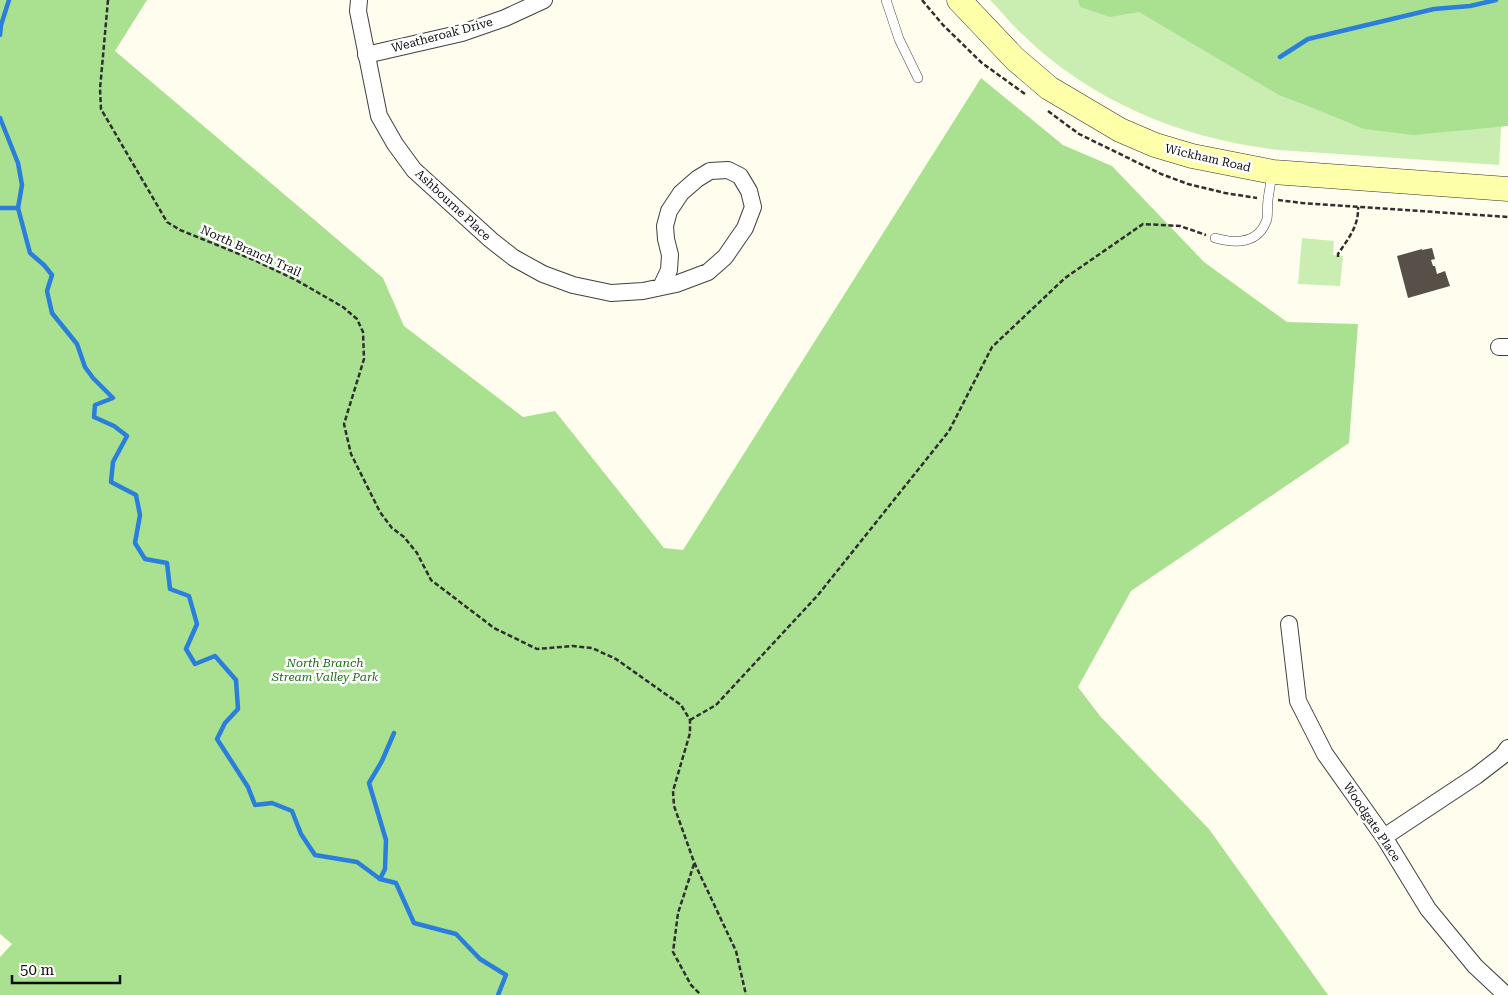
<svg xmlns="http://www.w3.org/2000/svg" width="1508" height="995" viewBox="0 0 1508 995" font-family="'Roboto Serif',serif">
<rect width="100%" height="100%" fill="#fffeee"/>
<!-- green -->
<g fill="#caeeb2">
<path d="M 990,0 L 1508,0 L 1499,165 L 1279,150 C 1183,139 1091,102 1021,33 C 1010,23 1001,11 990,0 Z"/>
<polygon points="1302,238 1334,241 1333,255 1343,256 1340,286 1298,284"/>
</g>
<!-- forest -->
<g fill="#aae190">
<polygon points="0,0 147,0 115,51 383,278 404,326 523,417 555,411 664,548 683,550 981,78 1063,145 1112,166 1204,262 1287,322 1358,324 1349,443 1131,591 1078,687 1100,716 1209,829 1328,995 0,995 0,957 12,944 0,934"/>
<polygon points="1078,0 1508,0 1508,126 1414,135 1364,129 1318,110 1279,95 1139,12 1110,17 1080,7"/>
</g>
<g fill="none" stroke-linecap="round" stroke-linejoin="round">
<!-- stream -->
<g stroke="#2a7edc" stroke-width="4.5">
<polyline points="0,35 1,25 9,0"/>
<polyline points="1280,57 1308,39 1434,9 1470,6 1496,0"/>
<polyline points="0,118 18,163 22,185 18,208 30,253 44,265 52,275 47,291 52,313 77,344 85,367 93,378 113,398 95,405 94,417 114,426 127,436 113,462 111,482 136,495 140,515 135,543 145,559 167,563 170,589 189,596 197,624 186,649 195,664 215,656 236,680 238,709 225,723 217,739 248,787 255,805 272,803 292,811 301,834 315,855 357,862 380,879 396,883 414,923 456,934 480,959 506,975 498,995"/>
<polyline points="0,208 18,208"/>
<polyline points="380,879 385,869 386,840 369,783 382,761 394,733"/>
</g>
</g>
<!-- building -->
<polygon fill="#575048" points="1432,248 1435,259 1431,260 1433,266 1435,266 1437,274 1445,271 1450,286 1408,298 1397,256 1422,249 1422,250"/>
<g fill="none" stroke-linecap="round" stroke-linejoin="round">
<defs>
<g id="lane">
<polyline points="886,0 899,39 918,78"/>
<path d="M 1215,238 C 1236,244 1259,244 1267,219 C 1268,213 1267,206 1268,200 C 1269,191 1271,182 1272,173"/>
</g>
<g id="street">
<polyline points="359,0 358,11 379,116 395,144 414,170 491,240 514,258 543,274 573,285 611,293 643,291 676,284 708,272 725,257 745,228 753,207 749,191 740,176 728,170 710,171 697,179 681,193 669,211 665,226 666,239 670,255 669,270 661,287"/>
<polyline points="366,55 462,33 505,18 544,0"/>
<polyline points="1499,347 1508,347"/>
<polyline points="1289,624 1298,701 1325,754 1384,837 1428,909 1475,966 1506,995"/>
<polyline points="1384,837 1476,776 1502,756 1508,748"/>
</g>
<polyline id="secondary" points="959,0 1015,59 1049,88 1120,130 1155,145 1192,156 1273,172 1508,189"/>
</defs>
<!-- lane casing -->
<use href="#lane" stroke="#404040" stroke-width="10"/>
<!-- street casing -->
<use href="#street" stroke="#404040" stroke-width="18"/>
<!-- secondary casing -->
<use href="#secondary" stroke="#2f2f2f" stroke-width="25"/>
<!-- path -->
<g stroke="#2f2f2f" stroke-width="2.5" stroke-dasharray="5 2.5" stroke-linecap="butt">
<polyline points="108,0 100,89 101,109 167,222 180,230 254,260 296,280 343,307 357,319 363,332 364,359 344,424 351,454 380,512 392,528 404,537 417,553 431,580 494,628 537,649 573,646 592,648 616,659 681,705 690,720 690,733 673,791 674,806 694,862 736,951 746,995"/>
<polyline points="922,0 943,25 982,63 1025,94"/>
<polyline points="1048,111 1079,134 1161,174 1188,184 1225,193 1257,198"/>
<polyline points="1278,200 1302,203 1508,217"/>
<path d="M 1338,257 L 1338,254 C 1348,239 1359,226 1358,207"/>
<polyline points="690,720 716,705 818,595 949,431 992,347 1065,278 1143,224 1180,226 1206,235"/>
<polyline points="694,864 678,913 673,952 691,985 701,995"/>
</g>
<!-- lane -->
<use href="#lane" stroke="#fff" stroke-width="9"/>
<!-- street -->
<use href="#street" stroke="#fff" stroke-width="16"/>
<!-- secondary -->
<use href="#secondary" stroke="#fdffa9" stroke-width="24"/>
</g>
<g text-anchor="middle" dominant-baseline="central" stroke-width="5" stroke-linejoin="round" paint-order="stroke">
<!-- street labels -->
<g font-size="12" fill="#0d0d0d" stroke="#fff">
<text transform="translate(442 35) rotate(-15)">Weatheroak Drive</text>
<text transform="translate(1208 158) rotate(13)">Wickham Road</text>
<text transform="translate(453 205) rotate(43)">Ashbourne Place</text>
<text transform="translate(251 251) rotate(24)">North Branch Trail</text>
<text transform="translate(1372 822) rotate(56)">Woodgate Place</text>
</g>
<!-- park labels -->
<g font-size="12" font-style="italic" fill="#1d6c16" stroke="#fff">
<text x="325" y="663">North Branch<tspan x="325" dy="14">Stream Valley Park</tspan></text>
</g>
</g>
<!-- scale -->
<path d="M12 975v8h108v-8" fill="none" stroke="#0d0d0d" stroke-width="2.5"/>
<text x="20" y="975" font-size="15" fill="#0d0d0d" stroke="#ffffff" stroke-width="4" paint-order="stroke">50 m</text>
</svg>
